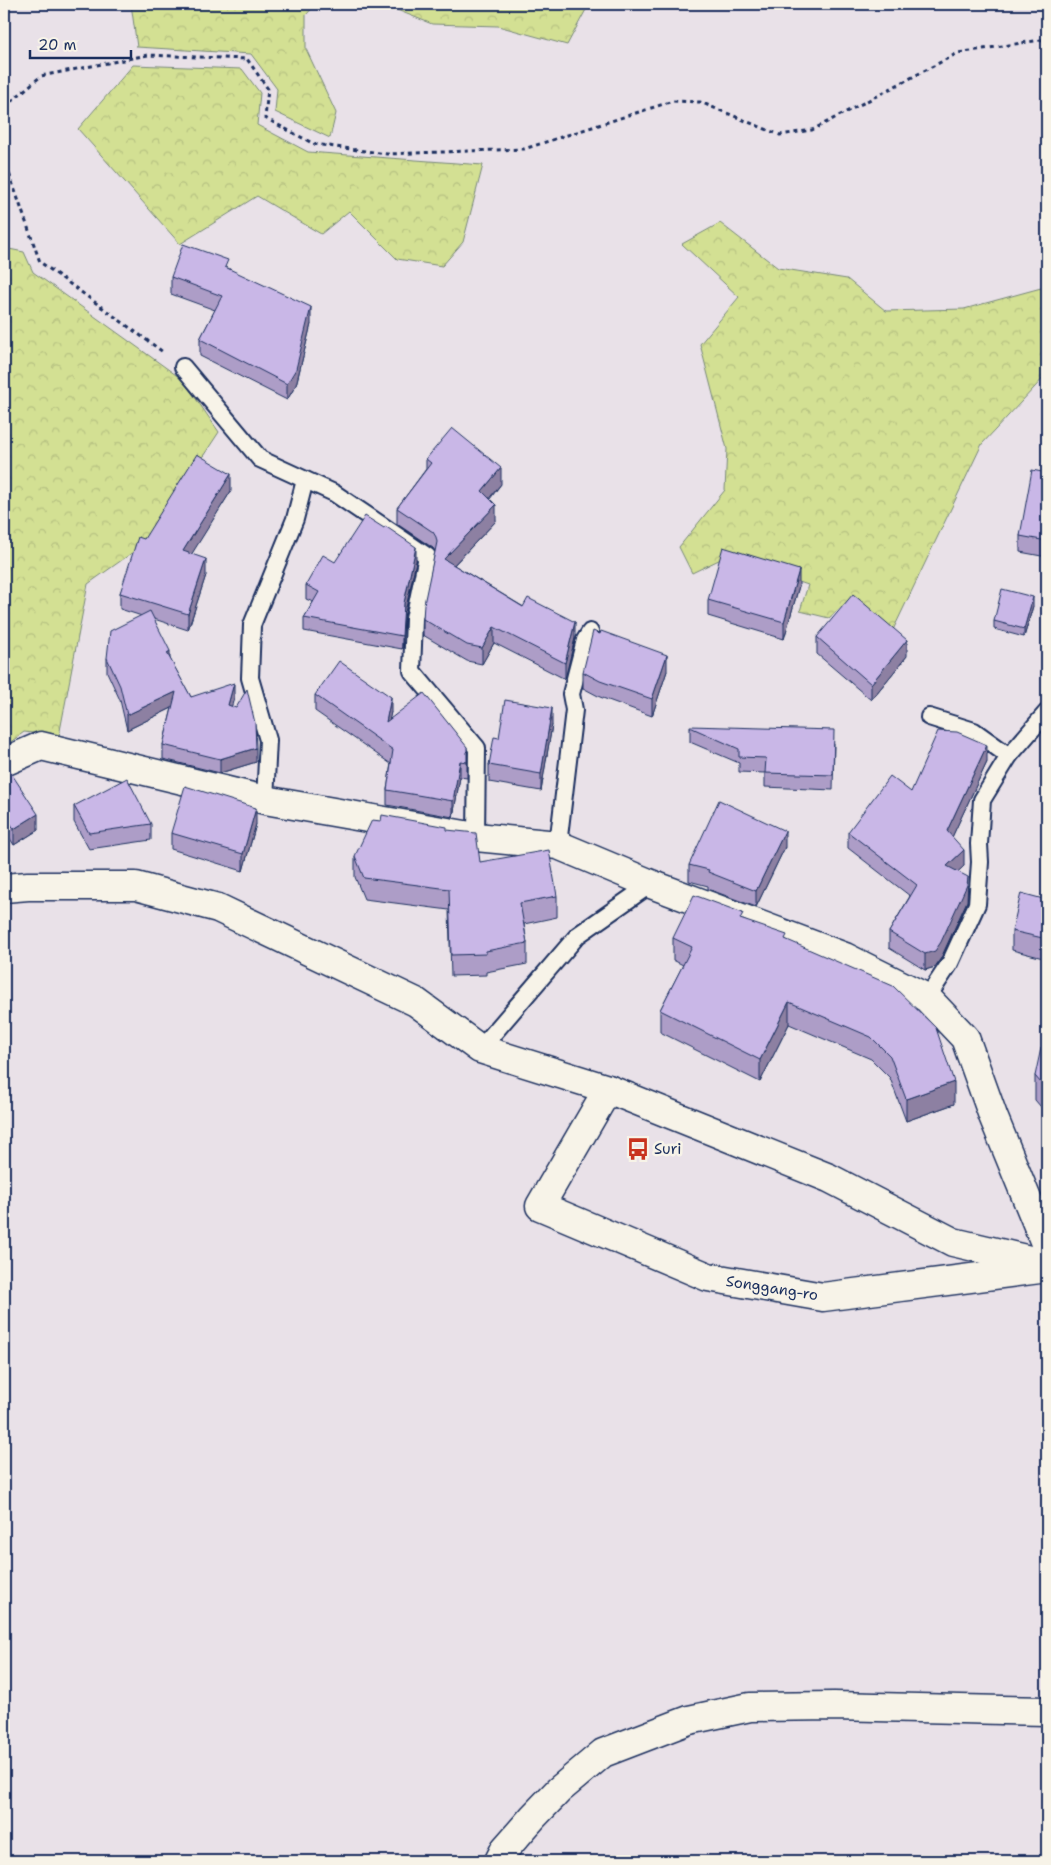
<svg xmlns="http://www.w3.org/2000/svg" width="1051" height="1865" viewBox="0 0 1051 1865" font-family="'Shantell Sans',sans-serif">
<defs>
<pattern id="forest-crowns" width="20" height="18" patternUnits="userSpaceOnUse" patternTransform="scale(1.25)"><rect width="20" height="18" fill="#d3e093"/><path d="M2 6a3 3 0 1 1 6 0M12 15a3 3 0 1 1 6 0" fill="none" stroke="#b5c081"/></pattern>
</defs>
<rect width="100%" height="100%" fill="#e9e1e8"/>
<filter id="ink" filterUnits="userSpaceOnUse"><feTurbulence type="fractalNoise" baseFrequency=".02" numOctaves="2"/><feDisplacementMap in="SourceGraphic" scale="10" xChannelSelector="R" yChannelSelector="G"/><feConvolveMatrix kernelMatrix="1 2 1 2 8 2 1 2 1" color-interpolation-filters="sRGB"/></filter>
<g filter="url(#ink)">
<!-- forest -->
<g fill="url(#forest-crowns)" stroke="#778878">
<polygon points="131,4 316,4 306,15 306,49 336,113 330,138 275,112 277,89 251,54 137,47"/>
<polygon points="382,4 589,4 567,45 498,26 432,24"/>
<polygon points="133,65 242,69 260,93 257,125 308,152 483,165 463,242 442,266 397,259 349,211 321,234 257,196 180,244 78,129"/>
<polygon points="720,223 778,268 847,279 886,311 964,309 1041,288 1047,292 1047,374 982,444 892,632 849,600 829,618 800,611 808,585 725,557 692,573 679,547 725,490 727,449 700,344 739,297 682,244"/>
<polygon points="4,248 24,252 33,272 183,380 219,432 146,543 88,584 59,736 24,732 4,747"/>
</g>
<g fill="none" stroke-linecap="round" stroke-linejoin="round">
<defs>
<g id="service">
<polyline points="183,367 260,459 334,493 427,556 414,619 412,671 477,748 476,837"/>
<polyline points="929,717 974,731 1009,756"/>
<polyline points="265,800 268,740 250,678 252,625 295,519 305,480"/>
<polyline points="558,845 574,710 571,694 585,640 590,632"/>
<polyline points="927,998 950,963 977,904 980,862 979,844 982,800 1009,756 1047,712"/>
<polyline points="480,1049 578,935 651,884"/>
</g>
<g id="minor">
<polyline points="4,762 41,746 265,800 476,837 558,845 651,884 845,957 927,998 965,1038 993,1116 1047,1248"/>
<polyline points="4,888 28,886 136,886 218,908 416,1002 480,1049 608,1089 829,1178 953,1242 1047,1264"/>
<polyline points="608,1089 540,1206 708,1277 823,1297 1040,1269"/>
<polyline points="499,1861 505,1849 533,1817 559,1790 603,1753 689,1720 750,1707 834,1706 1047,1711"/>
</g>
</defs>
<!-- service casing -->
<use href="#service" stroke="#1b2f5e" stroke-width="20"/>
<!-- minor casing -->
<use href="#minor" stroke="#1b2f5e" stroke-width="31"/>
<!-- path -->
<g stroke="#1b2f5e" stroke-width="3" stroke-dasharray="4 4" stroke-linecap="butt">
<polyline points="4,115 7,105 41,76 148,55 247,59 268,89 265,118 314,144 387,154 524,149 673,101 700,102 780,135 812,130 958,53 1047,39"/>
<polyline points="4,159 40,262 163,352"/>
</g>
<!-- service -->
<use href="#service" stroke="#f7f3e8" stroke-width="16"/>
<!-- minor -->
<use href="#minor" stroke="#f7f3e8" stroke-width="28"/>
</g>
<!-- wall -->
<g fill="#ad9dc7" stroke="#1b2f5e">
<polygon points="228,268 311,324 296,385 287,400 200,356 200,339 215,310 171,294 171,277"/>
<polygon points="426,459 501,484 490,499 496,521 454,565 575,638 565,679 494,643 482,664 467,661 423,635 423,619 435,551 433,548 397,524 397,508 426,469"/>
<polygon points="1047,473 1047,557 1020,552 1020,536"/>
<polygon points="231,491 191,554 206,575 188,630 154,619 170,659 191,697 234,698 231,706 256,762 220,773 163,759 163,745 172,708 127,730 120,700 107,672 107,658 142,616 120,609 120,593 144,539"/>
<polygon points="416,561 404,617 402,649 304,631 304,618 313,602 306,599 306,585 335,562"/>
<polygon points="799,586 784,639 708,616 708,600"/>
<polygon points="1033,606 1024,637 994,629 994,621"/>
<polygon points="817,637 907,656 871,700 817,654"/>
<polygon points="667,671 652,716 600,697 583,688 583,672"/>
<polygon points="315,695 391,712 389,719 467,747 467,778 460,777 453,817 387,805 387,790 391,764 315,711"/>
<polygon points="552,725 541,791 489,782 489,765 499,738"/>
<polygon points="690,727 834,744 833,790 765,787 765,773 739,772 739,763 690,742"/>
<polygon points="987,762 952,837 964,866 957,872 968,894 967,901 941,958 935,967 925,970 889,948 889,932 910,896 848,848 848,832 911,792"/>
<polygon points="4,773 38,830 14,845 4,829"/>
<rect x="1044" y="800" width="3" height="54"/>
<polygon points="74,806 151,824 151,840 89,849 74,822"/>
<polygon points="256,824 243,871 171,849 171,833"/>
<polygon points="447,830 480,862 557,896 557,917 524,924 527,943 527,964 486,972 486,975 451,976 449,910 364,899 355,877 355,856"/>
<polygon points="785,847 756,907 708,889 708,886 689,881 689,865"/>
<polygon points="1047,900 1047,959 1012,950 1012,931"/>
<polygon points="743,920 787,940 954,1104 906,1121 890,1078 871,1059 789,1024 760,1082 660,1032 660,1010 683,965 673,960 673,938"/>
<polygon points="1047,1051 1047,1114 1035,1100 1035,1076"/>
</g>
<!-- shaded-wall -->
<g fill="#8d80a2" stroke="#1b2f5e">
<polygon points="311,307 311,324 296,385 287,400 287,384"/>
<polygon points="501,468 501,484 482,507 482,491"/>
<polygon points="231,474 231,491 183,568 183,551"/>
<polygon points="496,505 496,521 444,575 444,559"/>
<polygon points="416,547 416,561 404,617 402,649 402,636 404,603"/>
<polygon points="206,559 206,575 188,630 188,614"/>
<polygon points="799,570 799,586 784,639 784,622"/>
<polygon points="1033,597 1033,606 1024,637 1024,629"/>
<polygon points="575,622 575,638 565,679 565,663"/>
<polygon points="494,627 494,643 482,664 482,648"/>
<polygon points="907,640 907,656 871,700 871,684"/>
<polygon points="170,651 170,666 167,653"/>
<polygon points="667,655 667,671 652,716 652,699"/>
<polygon points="234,683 234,698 228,719 228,705"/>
<polygon points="176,692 176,706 127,730 127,715"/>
<polygon points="391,697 391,712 386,737 386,722"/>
<polygon points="552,708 552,725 541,791 541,774"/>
<polygon points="987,745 987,762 947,848 947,831"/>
<polygon points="256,748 256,762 220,773 220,759"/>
<polygon points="460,761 460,777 453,817 453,801"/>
<polygon points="256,808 256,824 243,871 243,854"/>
<polygon points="38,814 38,830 14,845 14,829"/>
<polygon points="785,831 785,847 756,907 756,891"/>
<polygon points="964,850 964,866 947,882 947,866"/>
<polygon points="968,877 967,901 941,958 935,967 925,970 925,954"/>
<polygon points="789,1002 789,1024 760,1082 760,1060"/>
<polygon points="954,1082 954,1104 906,1121 906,1099"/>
</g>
<!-- building -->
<g fill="#c9b7e7" stroke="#1b2f5e">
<polygon points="183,244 228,260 225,267 311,307 296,369 287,384 200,339 222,296 171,277"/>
<polygon points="452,428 501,468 482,491 496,505 444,559 523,607 528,598 575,622 565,663 494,627 482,648 467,645 423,619 424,604 437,542 436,537 433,532 397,508 431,463 426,459"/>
<polygon points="197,454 231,474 183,551 206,559 188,614 120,593 138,537 144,539"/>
<polygon points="1032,470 1047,473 1047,541 1020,536"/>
<polygon points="365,516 384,528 385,526 416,547 404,603 402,636 304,618 319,592 306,585 323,555 335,562"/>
<polygon points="723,547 799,570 784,622 708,600"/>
<polygon points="1002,589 1033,597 1024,629 994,621"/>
<polygon points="853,594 907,640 871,684 817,637"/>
<polygon points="150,611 170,651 167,653 191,697 234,683 228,705 236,708 247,689 255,723 256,748 220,759 163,745 176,692 127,715 120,686 107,658 110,631"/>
<polygon points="593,631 600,634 601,631 667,655 652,699 600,681 583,672"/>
<polygon points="339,661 391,697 386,722 424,693 467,747 467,762 460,761 453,801 387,790 393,750 315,695"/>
<polygon points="505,700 552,708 541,774 489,765 494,737 499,738"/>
<polygon points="690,726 834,730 833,775 765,773 766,758 739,757 739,749 690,727"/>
<polygon points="938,731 957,732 987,745 947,831 964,850 947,866 968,877 967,885 941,942 935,951 925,954 889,932 917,885 848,832 890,776 911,792"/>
<polygon points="9,770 38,814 14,829 4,813 4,773"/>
<polygon points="127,778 151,824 89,833 74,806"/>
<polygon points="185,786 256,808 243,854 171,833"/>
<polygon points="719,800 785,831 756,891 708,872 709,870 689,865"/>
<rect x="1044" y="800" width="3" height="34"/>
<polygon points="382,815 447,827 447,830 476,833 480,862 549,850 557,896 520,903 527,943 486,951 486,954 451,955 449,889 364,878 355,856 372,820 381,821"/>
<polygon points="1021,893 1047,900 1047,939 1012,931"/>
<polygon points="694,895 743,913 740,919 787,935 785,939 893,986 936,1028 954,1082 906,1099 890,1056 871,1037 789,1002 760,1060 660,1010 692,947 673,938"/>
<polygon points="1041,1048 1047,1051 1047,1090 1035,1076"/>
</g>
</g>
<!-- icons -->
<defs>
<symbol id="bus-bare" viewBox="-9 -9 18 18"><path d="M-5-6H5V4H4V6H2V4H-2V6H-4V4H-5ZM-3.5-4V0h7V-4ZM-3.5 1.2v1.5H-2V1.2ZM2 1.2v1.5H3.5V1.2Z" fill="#c8321e" stroke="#f7f3e8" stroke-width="2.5" paint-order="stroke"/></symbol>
</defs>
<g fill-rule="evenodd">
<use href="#bus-bare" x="622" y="1133" width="32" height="32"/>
</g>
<g text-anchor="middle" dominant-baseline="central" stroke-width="5" stroke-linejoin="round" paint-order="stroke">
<!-- poi labels -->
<g font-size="15" fill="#1b2f5e" stroke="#f7f3e8" text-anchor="start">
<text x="654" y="1149">Suri</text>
</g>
<!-- street labels -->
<g font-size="15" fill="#1b2f5e" stroke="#f7f3e8">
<text transform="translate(772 1288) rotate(9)">Songgang-ro</text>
</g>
</g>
<!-- margin -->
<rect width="1051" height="1865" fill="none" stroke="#f7f3e8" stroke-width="20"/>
<rect x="10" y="10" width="1031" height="1845" fill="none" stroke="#1b2f5e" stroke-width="2" filter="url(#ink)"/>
<!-- scale -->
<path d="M30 50v8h101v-8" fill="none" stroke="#1b2f5e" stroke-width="2.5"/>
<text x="38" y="50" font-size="15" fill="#1b2f5e" stroke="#f7f3e8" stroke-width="4" paint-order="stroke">20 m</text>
</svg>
